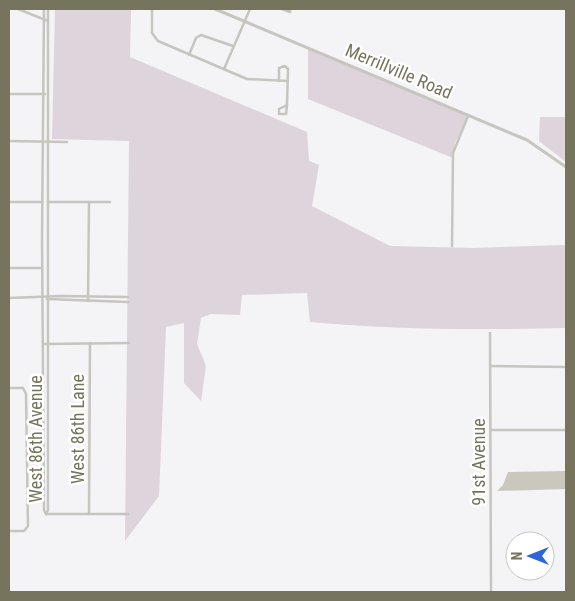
<svg xmlns="http://www.w3.org/2000/svg" width="575" height="601" viewBox="0 0 575 601" font-family="'Roboto Condensed',sans-serif">
<rect width="100%" height="100%" fill="#f4f3f6"/>
<!-- green -->
<g fill="#ddd4dc">
<path d="M 55,9 L 131,9 L 130,57 L 307,132 L 309,161 L 319,165 L 312,206 L 390,246 L 473,248 L 566,245 L 566,328 C 480,330 396,330 310,322 L 307,293 L 242,295 L 240,315 L 211,314 L 201,318 L 197,344 L 206,366 L 201,401 L 184,383 L 184,323 L 166,327 L 159,496 L 125,541 L 129,141 L 52,139 Z"/>
<polygon points="308,47 468,116 455,143 453,158 308,99"/>
<polygon points="540,117 566,117 566,162 539,141"/>
</g>
<!-- water -->
<polygon fill="#cac7bc" points="566,471 566,489 497,491 503,485 508,472"/>
<g fill="none" stroke-linecap="round" stroke-linejoin="round">
<!-- minor -->
<g stroke="#c6c5bf" stroke-width="2.5">
<polyline points="18,9 48,21"/>
<polyline points="44,9 42,237 44,510 46,514"/>
<polyline points="152,9 152,33 158,41 247,79 288,81"/>
<polyline points="282,9 290,12 290,9"/>
<polyline points="189,55 196,38 201,35 233,46"/>
<polyline points="224,69 250,9"/>
<polyline points="279,81 279,68 285,66 288,69 287,105 279,109 279,114 286,114 287,105"/>
<polyline points="9,94 45,94"/>
<polyline points="9,141 67,142"/>
<polyline points="9,202 42,202"/>
<polyline points="48,202 110,202"/>
<polyline points="452,246 453,153 468,116"/>
<polyline points="9,268 42,268"/>
<polyline points="9,298 61,296 128,297"/>
<polyline points="47,299 128,302"/>
<polyline points="88,301 89,203"/>
<polyline points="490,333 491,592"/>
<polyline points="44,344 129,343"/>
<polyline points="490,366 566,367"/>
<polyline points="9,388 23,388 26,394 28,526 24,531 9,531"/>
<polyline points="491,430 566,430"/>
<polyline points="46,514 48,510 48,9"/>
<polyline points="46,514 128,514"/>
<polyline points="89,514 90,343"/>
</g>
<!-- tertiary -->
<polyline stroke="#c6c5bf" stroke-width="3" points="215,9 527,140 566,167"/>
</g>
<g text-anchor="middle" dominant-baseline="central" stroke-width="5" stroke-linejoin="round" paint-order="stroke">
<!-- street labels -->
<g font-size="18" fill="#77745e" stroke="#fff">
<text transform="translate(399 71) rotate(23)">Merrillville Road</text>
<text transform="translate(77 429) rotate(-90)">West 86th Lane</text>
<text transform="translate(35 439) rotate(-90)">West 86th Avenue</text>
<text transform="translate(478 462) rotate(-90)">91st Avenue</text>
</g>
</g>
<!-- border -->
<rect width="575" height="601" fill="none" stroke="#77745e" stroke-width="20"/>
<!-- north arrow -->
<g transform="translate(530 556) rotate(270)"><circle r="24" fill="#ffffff" stroke="#c9c7bf"/>
<path d="M0-4L9 19L0 12L-9 19Z" fill="#2d65db"/>
<text y="-8" font-size="14" font-weight="bold" text-anchor="middle" fill="#77745e">N</text>
</g>
</svg>
